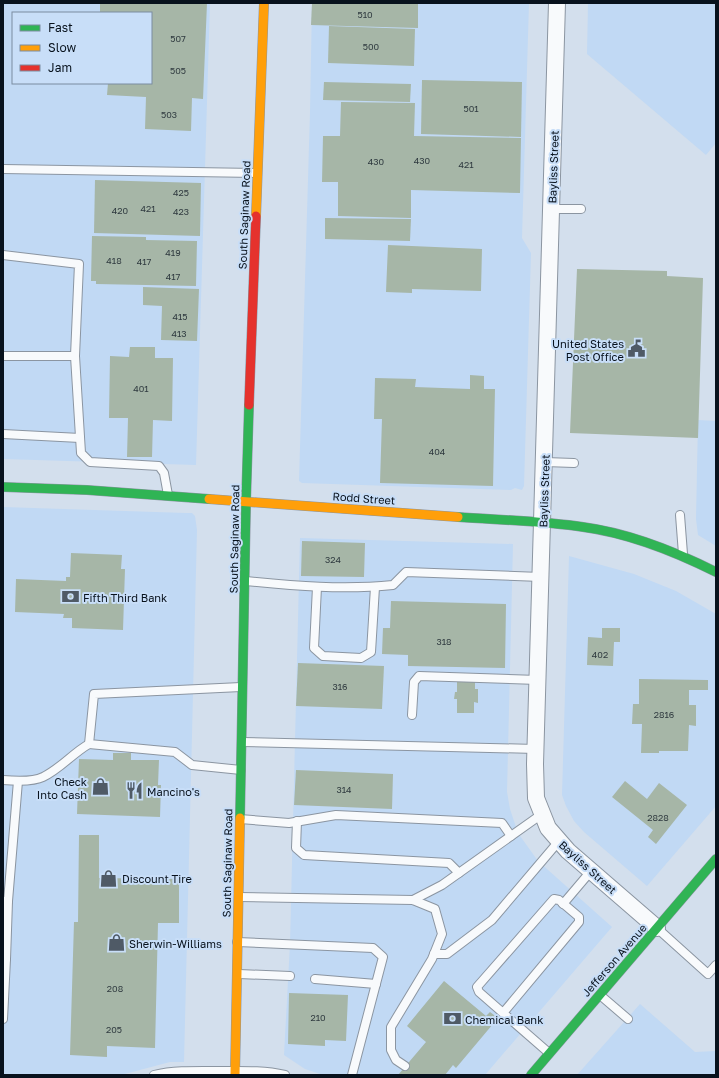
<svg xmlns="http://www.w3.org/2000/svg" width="719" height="1078" viewBox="0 0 719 1078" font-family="'Golos Text',sans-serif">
<rect width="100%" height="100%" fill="#d3dfed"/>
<!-- built -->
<g fill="#c1d9f4" fill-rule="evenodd">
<path d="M 3,3 L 210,3 L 196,465 L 3,459 ZM 13,13 L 151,13 L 151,83 L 13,83 Z"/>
<polygon points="312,3 529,3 522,238 531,253 524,486 522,490 515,488 511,490 302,483 299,481 310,112"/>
<polygon points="588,3 716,3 716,143 706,155 587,54"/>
<polygon points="698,420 716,421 716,546 698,535 696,519"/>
<polygon points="3,507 186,513 192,513 195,516 197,530 184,1062 170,1062 121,1075 3,1075"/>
<polygon points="300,538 513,544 507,792 510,809 518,833 538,861 612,927 485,1075 323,1075 305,1069 284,1055 290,944"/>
<polygon points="569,556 634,574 676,591 716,614 716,806 647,886 584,832 574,821 566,806 562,795"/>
<polygon points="640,1004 695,1052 716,1051 716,1075 577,1075"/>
</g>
<!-- building -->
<g fill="#a6b6a7">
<polygon points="100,3 207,3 203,99 192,98 191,131 145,129 146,97 107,95 108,83 151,83 151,13 100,13"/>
<polygon points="312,3 418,3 418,28 311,25"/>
<polygon points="329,26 415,29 414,66 328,63"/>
<polygon points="422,80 522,82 521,137 421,134"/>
<polygon points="324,82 411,84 410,102 323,100"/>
<polygon points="341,102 415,103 414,136 521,138 520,193 411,190 411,218 338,216 338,182 322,182 323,136 340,136"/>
<polygon points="95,180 201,183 200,236 94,233"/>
<polygon points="325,218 411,219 410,241 325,239"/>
<polygon points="92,236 146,237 146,240 197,241 196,286 96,284 96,281 91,281"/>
<polygon points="388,245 482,249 481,291 412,289 412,293 386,292"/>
<polygon points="577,269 667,271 667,276 703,278 698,438 570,433"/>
<polygon points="143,287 199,289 197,341 161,340 162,306 143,305"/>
<polygon points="130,347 155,347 155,358 173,358 172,421 153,420 152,457 127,457 128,418 109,418 110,356 129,357"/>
<polygon points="470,375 484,376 484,389 495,389 493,486 380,483 382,419 374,419 375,378 416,379 415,387 470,389"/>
<polygon points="302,541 365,543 364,577 301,576"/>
<polygon points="71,553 122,555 121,569 125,569 123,630 72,628 72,618 63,618 64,614 15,612 16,579 66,581 66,577 70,577"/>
<polygon points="391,601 506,604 505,668 408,666 408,655 382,654 383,628 390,628"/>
<polygon points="602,628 620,628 620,642 614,642 613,666 587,665 588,637 602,638"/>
<polygon points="298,663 384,666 382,709 296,706"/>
<polygon points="457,679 475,679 475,689 478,689 478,703 474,702 474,713 457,713 457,699 454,699 455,692 457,692"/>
<polygon points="639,679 708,680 708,690 689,690 689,705 696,705 696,726 689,725 688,751 659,751 659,753 641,753 642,724 632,724 633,704 639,704"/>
<polygon points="113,753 131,753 131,760 159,760 158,785 161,785 160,817 77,814 79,759 113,760"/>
<polygon points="296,770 393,774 392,809 294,805"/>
<polygon points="625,781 647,799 659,783 687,805 656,844 648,837 653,830 612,797"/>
<polygon points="79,835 99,835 99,878 179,879 179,923 158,923 155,1048 107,1046 107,1057 70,1055 74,922 78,922"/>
<polygon points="444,981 486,1016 490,1012 498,1018 456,1068 453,1065 445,1075 398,1075 426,1042 407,1026"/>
<polygon points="289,993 348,995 346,1041 325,1040 325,1046 288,1044"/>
</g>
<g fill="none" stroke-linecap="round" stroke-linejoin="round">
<defs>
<g id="lane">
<polyline points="3,169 257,173"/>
<polyline points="552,209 581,209"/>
<polyline points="3,255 79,264 75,356"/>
<polyline points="3,356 75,356 81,453 90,462 159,466 164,473 168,495"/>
<polyline points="3,434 80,438"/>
<polyline points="545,462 574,463"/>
<polyline points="680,515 683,554"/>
<path d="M 246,581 C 295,586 344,590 393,585 L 406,572 L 541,577"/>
<polyline points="317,587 314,648 323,656 361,658 371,652 375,587"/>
<polyline points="412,715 414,682 419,676 538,680"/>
<polyline points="242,742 536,749"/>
<polyline points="241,770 192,765 175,752 89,744 94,694 241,687"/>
<path d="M 3,780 C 15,781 33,782 43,777 C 60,769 73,753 89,744"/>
<polyline points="240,819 289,823 336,815 502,823 511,836"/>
<polyline points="297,821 296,848 304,855 449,863 459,873"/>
<polyline points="239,897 413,900 435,909 442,934 432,959 391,1027 391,1050 396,1060 405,1066"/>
<polyline points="413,900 442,885 542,814"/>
<polyline points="3,901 8,901 18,781"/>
<polyline points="563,904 591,871"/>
<polyline points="658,929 708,974 716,965"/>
<polyline points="237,942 373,948 383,957 352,1075"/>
<polyline points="434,954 447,954 492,920 559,841"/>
<polyline points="3,959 6,959 8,901"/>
<polyline points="239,974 290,976"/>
<polyline points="315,979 376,984"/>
<polyline points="600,995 628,1019"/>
<polyline points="503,1013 579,922 579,917 559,900 554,899 477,987 479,992 549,1053"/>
<polyline points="3,1019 6,959"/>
<path d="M 154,1075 C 175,1070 198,1071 220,1071 C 241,1071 263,1070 285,1075"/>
</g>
<polyline id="street" points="557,3 535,764 536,798 548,828 568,851 657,928"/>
<g id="fast">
<polyline points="3,487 87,490 209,499"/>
<path d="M 458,517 C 500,520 542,521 583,527 C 628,533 676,552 716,572"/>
<polyline points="240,818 246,502 249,405"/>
<polyline points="531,1075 716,859"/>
</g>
<g id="slow">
<polyline points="256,216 264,3"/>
<polyline points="209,499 458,517"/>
<polyline points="235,1075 240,818"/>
</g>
<polyline id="jam" points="249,405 256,216"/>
</defs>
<!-- lane casing -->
<use href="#lane" stroke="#8b95a1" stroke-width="10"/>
<!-- street casing -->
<use href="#street" stroke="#8b95a1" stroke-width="18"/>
<!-- fast casing -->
<use href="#fast" stroke="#8b95a1" stroke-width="10"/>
<!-- slow casing -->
<use href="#slow" stroke="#8b95a1" stroke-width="10"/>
<!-- jam casing -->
<use href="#jam" stroke="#8b95a1" stroke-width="10"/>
<!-- lane -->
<use href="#lane" stroke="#f8fafc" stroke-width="8"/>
<!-- street -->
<use href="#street" stroke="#f8fafc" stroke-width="16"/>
<!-- fast -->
<use href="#fast" stroke="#30b455" stroke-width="9"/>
<!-- slow -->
<use href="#slow" stroke="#ff9f0a" stroke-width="9"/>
<!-- jam -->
<use href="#jam" stroke="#e5322d" stroke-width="9"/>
</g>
<!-- icons -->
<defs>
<symbol id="civic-bare" viewBox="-9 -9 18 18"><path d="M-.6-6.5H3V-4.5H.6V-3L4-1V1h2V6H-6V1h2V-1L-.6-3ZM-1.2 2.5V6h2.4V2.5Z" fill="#4f5a66" stroke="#c8def8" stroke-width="2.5" paint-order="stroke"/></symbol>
<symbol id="bank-bare" viewBox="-9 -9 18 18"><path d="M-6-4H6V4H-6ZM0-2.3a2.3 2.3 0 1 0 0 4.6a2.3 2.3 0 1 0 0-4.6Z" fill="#4f5a66" stroke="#c8def8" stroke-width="2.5" paint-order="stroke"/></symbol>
<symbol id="shop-bare" viewBox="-9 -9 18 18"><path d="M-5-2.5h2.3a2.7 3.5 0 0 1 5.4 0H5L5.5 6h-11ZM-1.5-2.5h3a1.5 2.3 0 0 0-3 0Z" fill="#4f5a66" stroke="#c8def8" stroke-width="2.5" paint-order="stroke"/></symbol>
<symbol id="restaurant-bare" viewBox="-9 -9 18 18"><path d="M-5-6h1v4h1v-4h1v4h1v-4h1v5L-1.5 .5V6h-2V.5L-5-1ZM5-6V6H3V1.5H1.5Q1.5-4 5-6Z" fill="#4f5a66" stroke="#c8def8" stroke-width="2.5" paint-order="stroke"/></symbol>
</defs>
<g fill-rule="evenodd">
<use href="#civic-bare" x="624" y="336" width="25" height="25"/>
<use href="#bank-bare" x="58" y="584" width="25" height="25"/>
<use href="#shop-bare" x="88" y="774" width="25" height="25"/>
<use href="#restaurant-bare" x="122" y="778" width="25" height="25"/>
<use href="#shop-bare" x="96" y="866" width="25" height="25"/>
<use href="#shop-bare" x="104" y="930" width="25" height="25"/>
<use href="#bank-bare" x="440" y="1006" width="25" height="25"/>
</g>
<g text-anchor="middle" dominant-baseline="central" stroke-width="4" stroke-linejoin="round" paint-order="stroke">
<!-- number labels -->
<g font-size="9" fill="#303b40">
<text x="365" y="14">510</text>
<text x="178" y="38">507</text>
<text x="371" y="46">500</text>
<text x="178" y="70">505</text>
<text x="471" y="108">501</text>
<text x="169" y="114">503</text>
<text x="422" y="160">430</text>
<text x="376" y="161">430</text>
<text x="466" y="164">421</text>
<text x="181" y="192">425</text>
<text x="148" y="208">421</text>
<text x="120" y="210">420</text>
<text x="181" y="211">423</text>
<text x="173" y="252">419</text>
<text x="114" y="260">418</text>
<text x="144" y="261">417</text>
<text x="173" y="276">417</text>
<text x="180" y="316">415</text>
<text x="179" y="333">413</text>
<text x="141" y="388">401</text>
<text x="437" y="451">404</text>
<text x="333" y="559">324</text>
<text x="444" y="641">318</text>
<text x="600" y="654">402</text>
<text x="340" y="686">316</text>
<text x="664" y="714">2816</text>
<text x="344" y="789">314</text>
<text x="658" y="817">2828</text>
<text x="115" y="988">208</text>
<text x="318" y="1017">210</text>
<text x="114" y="1029">205</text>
</g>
<!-- street labels -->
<g font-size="11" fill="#08121d" stroke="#c8def8">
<text transform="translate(553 167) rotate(-88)">Bayliss Street</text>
<text transform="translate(244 215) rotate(-88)">South Saginaw Road</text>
<text transform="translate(544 491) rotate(-88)">Bayliss Street</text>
<text transform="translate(364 498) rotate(4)">Rodd Street</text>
<text transform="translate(234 539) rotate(-89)">South Saginaw Road</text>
<text transform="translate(227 863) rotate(-89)">South Saginaw Road</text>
<text transform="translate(588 867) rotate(42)">Bayliss Street</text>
<text transform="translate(614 960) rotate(-49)">Jefferson Avenue</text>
</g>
<!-- poi labels -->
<g font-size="11" fill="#08121d" stroke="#c8def8" text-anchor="start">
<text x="624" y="343" text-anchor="end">United States<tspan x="624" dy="13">Post Office</tspan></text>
<text x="83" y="597">Fifth Third Bank</text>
<text x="87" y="781" text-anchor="end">Check<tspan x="87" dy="13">Into Cash</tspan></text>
<text x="147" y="791">Mancino's</text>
<text x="122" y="878">Discount Tire</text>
<text x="129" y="943">Sherwin-Williams</text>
<text x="465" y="1019">Chemical Bank</text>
</g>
</g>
<!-- border -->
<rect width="719" height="1078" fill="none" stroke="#08121d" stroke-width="8"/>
<!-- legend -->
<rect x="12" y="12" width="140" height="72" fill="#c8def8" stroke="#7b8ca0"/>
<rect x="20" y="25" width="20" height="6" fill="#30b455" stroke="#7b8ca0"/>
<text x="48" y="32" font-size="12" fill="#08121d">Fast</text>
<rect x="20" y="45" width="20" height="6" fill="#ff9f0a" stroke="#7b8ca0"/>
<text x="48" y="52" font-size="12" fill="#08121d">Slow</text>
<rect x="20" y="65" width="20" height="6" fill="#e5322d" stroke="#7b8ca0"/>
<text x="48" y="72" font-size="12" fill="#08121d">Jam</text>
</svg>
